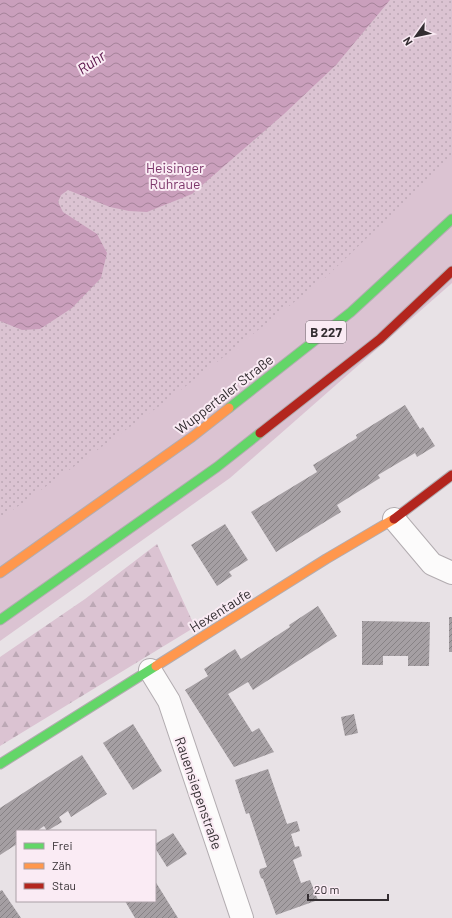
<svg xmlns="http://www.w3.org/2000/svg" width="452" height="918" viewBox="0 0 452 918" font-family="Barlow,sans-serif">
<defs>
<pattern id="forest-firs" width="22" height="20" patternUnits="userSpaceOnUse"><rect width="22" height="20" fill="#dbc3d2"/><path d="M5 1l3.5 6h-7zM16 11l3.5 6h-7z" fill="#bca8b5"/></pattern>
<pattern id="park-dots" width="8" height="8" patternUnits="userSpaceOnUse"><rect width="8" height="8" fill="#dbc3d2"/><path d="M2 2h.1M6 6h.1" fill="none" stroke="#bca8b5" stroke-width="1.8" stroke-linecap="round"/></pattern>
<pattern id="water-waves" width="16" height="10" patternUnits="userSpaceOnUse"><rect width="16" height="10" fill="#ca9fbc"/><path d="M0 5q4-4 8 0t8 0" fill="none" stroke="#a58299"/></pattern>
<pattern id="building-hatch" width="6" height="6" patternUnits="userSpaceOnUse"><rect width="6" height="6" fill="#a59fa3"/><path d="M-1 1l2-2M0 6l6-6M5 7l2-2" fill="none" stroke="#878285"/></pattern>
</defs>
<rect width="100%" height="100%" fill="#e8e2e6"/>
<!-- grass -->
<polygon fill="#dbc3d2" points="452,140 452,283 230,478 0,641 0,498"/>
<!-- forest -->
<polygon fill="url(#forest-firs)" points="157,544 195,627 0,746 0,657 85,599"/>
<!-- park -->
<polygon fill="url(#park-dots)" points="0,0 452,0 452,157 324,279 168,400 0,519"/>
<!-- water -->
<polygon fill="url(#water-waves)" points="0,0 390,0 336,65 284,114 192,194 147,212 129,211 110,207 68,190 61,195 58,202 63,212 97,234 107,253 101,278 72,308 40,329 22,330 0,321"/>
<!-- building -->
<g fill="url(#building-hatch)">
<polygon points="405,405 420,429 423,427 435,446 417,457 415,453 378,475 380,478 337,505 341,512 276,552 251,512 317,472 313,465 357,438 356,435"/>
<polygon points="225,524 248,560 229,572 232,576 217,586 191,545"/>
<polygon points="318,606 337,636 253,690 248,682 228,694 252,732 259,728 274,752 234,767 185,690 208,676 204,669 235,649 241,659 290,627 289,625"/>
<rect x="449" y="617" width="3" height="35"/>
<polygon points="362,621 430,622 429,666 408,666 408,656 383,656 383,665 362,665"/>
<polygon points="354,714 358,733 345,736 341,717"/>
<polygon points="133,724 162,771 133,790 103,743"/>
<polygon points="82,755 107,794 71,817 68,811 59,817 62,822 47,831 44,826 37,831 17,831 17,844 0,855 0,808"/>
<polygon points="268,769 287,824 297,821 300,831 291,834 295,847 299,846 302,856 293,860 301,883 310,880 318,900 276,915 263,879 261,878 259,872 260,869 267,867 249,813 246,814 235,780"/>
<polygon points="173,833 187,854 167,867 155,848 155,844"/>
<polygon points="155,881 178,918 135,918 125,901 155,901"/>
<polygon points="2,890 21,918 0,918 0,891"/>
</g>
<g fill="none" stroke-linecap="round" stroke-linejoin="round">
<defs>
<g id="street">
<polyline points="394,519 432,564 452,573"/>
<polyline points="150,670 169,701 242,918"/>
</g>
<g id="fast">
<polyline points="229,408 351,312 452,219"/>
<polyline points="0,620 217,467 260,433"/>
<polyline points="0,764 156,666"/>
</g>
<g id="slow">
<polyline points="0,573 192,437 229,408"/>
<polyline points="156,666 326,559 394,519"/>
</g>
<g id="jam">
<polyline points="260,433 380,339 452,271"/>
<polyline points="394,519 452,475"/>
</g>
</defs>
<!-- street casing -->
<use href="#street" stroke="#b2acb0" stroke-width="24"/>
<!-- fast casing -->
<use href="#fast" stroke="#b2acb0" stroke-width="11"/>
<!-- slow casing -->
<use href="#slow" stroke="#b2acb0" stroke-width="11"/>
<!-- jam casing -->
<use href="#jam" stroke="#b2acb0" stroke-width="11"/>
<!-- street -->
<use href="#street" stroke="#fcfbfb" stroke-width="22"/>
<!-- fast -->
<use href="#fast" stroke="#63d668" stroke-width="9"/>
<!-- slow -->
<use href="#slow" stroke="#ff974d" stroke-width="9"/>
<!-- jam -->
<use href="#jam" stroke="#b3261e" stroke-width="9"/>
</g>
<g text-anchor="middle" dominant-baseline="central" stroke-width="4" stroke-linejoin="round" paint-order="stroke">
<!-- shield labels -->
<rect fill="#faebf4" stroke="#6f666c" stroke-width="1" x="306" y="321" width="40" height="22" rx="3"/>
<g font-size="13" font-weight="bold" fill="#332d31">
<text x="326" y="332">B 227</text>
</g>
<!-- park labels -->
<g font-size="14" fill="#7d356a" stroke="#faebf4">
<text x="175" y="167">Heisinger<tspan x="175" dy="16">Ruhraue</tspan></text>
</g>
<!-- street labels -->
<g font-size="14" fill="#332d31" stroke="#faebf4">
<text transform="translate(224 394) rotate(-38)">Wuppertaler Straße</text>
<text transform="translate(220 610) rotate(-32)">Hexentaufe</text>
<text transform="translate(199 793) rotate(71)">Rauensiepenstraße</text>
</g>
<!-- water labels -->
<g font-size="15" font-style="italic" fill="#570f46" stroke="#faebf4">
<text transform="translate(91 62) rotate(-34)">Ruhr</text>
</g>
</g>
<!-- legend -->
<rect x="16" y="830" width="140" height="72" fill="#faebf4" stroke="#aa9fa6"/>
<rect x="24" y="843" width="20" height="6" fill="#63d668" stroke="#aa9fa6"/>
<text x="52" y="850" font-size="12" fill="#332d31">Frei</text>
<rect x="24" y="863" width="20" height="6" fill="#ff974d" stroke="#aa9fa6"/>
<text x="52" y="870" font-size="12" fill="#332d31">Zäh</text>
<rect x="24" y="883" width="20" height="6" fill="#b3261e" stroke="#aa9fa6"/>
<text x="52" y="890" font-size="12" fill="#332d31">Stau</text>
<!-- north arrow -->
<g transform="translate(416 36) rotate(237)" stroke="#faebf4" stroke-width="3" paint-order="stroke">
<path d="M0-3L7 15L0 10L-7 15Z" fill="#332d31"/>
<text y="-6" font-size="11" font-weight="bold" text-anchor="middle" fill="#332d31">N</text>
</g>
<!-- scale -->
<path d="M308 894v6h80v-6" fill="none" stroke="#332d31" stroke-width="2"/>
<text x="314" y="894" font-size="12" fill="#332d31" stroke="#faebf4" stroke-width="3" paint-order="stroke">20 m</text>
</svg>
